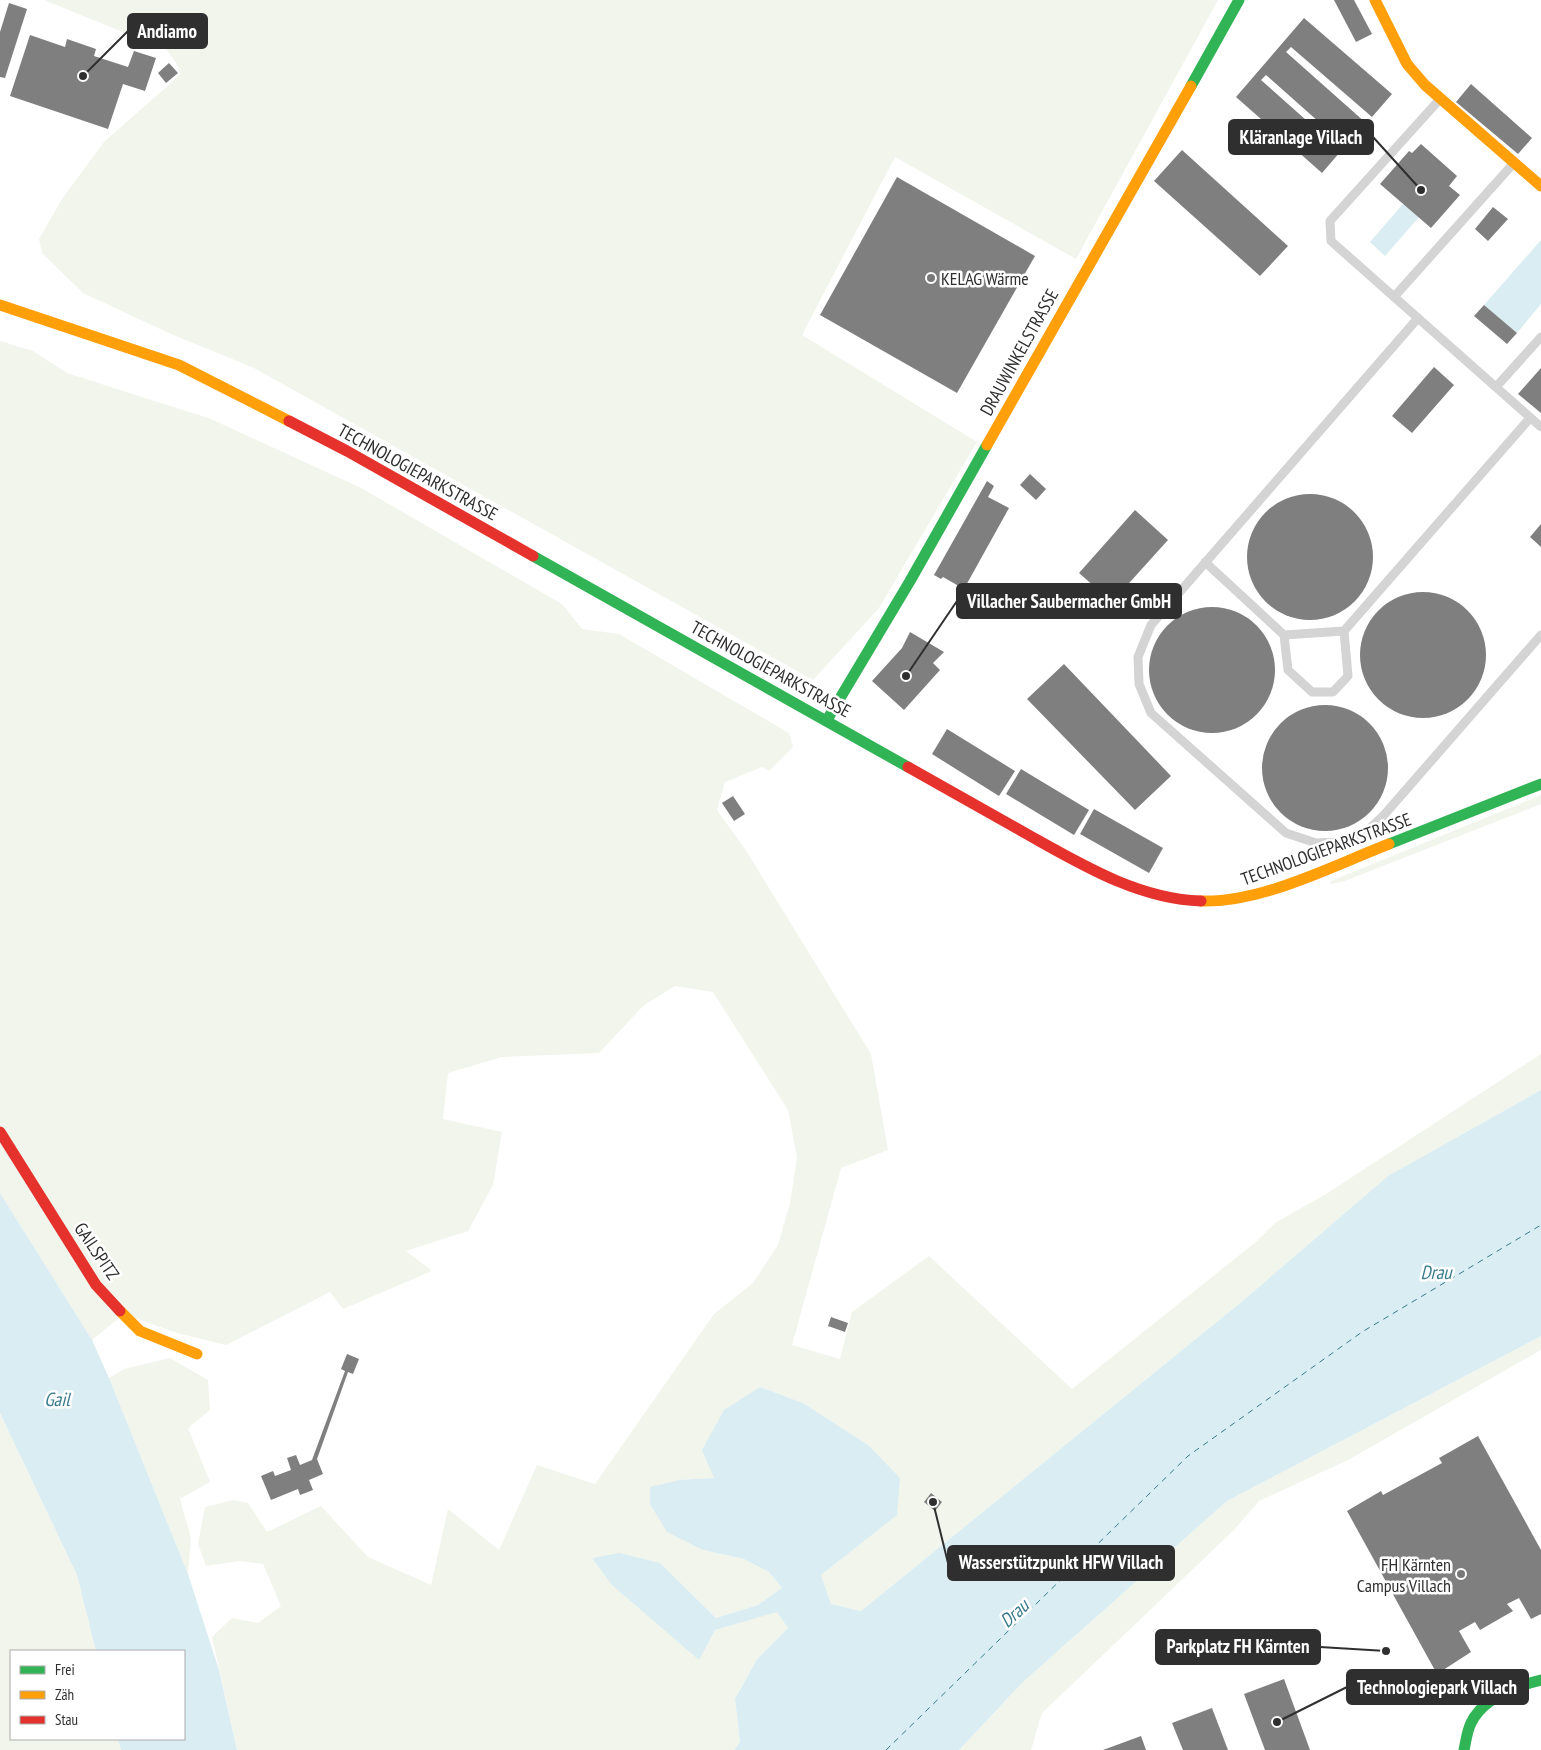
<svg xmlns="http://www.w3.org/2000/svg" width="1541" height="1750" viewBox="0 0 1541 1750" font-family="'PT Sans Narrow',sans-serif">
<rect width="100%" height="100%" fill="#fff"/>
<!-- green -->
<g fill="#f2f5ec">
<polygon points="44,0 1218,0 1076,259 895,157 802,335 977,442 879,608 813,680 254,368 171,334 83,293 42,253 39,239 62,199 104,142 181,74 176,63 167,50"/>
<polygon points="0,341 33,351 67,373 211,419 361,488 562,604 582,629 619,634 789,733 793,747 769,771 762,767 725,782 717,810 747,852 871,1054 888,1150 841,1168 792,1345 840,1359 852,1312 929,1256 1072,1389 1257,1241 1275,1223 1326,1194 1541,1054 1541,1090 1388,1176 1239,1304 861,1611 831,1604 821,1575 896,1515 868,1445 803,1403 760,1387 715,1478 679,1480 650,1488 650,1504 703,1550 744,1559 769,1572 782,1588 758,1605 716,1618 660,1563 698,1660 715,1630 777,1611 788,1628 757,1659 735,1699 740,1742 734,1750 237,1750 212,1637 232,1618 258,1623 281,1606 263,1564 239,1561 206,1566 198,1544 205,1507 233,1500 248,1503 267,1532 321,1506 368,1557 431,1585 448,1509 499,1550 537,1465 595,1484 714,1314 753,1283 778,1245 790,1203 797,1158 788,1110 713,992 675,986 644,1005 599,1053 502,1057 448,1073 443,1119 502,1132 493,1185 468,1231 406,1251 432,1271 343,1309 330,1292 226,1345 177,1333 124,1314 92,1340 0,1193"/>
<polygon points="1541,795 1541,804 1342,882 1330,884 1331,881"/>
<polygon points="1541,1336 1541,1350 1348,1460 1259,1501 1234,1530 1042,1713 1031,1750 959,1750 1024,1681 1227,1501"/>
<polygon points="170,1358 208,1380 210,1410 188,1428 210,1482 180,1499 191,1538 188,1574 109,1378 124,1369"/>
<polygon points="0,1413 77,1575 96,1651 11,1651 11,1739 118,1739 121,1750 0,1750"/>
</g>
<!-- water -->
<g fill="#d9edf2">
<polygon points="1403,204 1419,217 1385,256 1370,242"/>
<polygon points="1541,240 1541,304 1517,333 1484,305"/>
<polygon points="1541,1090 1541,1336 1227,1501 1024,1681 959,1750 734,1750 740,1742 735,1699 757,1659 788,1628 777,1612 715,1630 699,1660 612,1585 592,1558 619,1553 660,1563 716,1618 758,1605 782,1588 769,1572 744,1559 703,1550 667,1532 650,1504 650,1487 679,1480 714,1478 702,1450 724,1410 760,1387 803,1403 868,1445 900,1478 897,1515 821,1575 831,1604 861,1611 1239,1304 1388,1176"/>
<polygon points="0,1193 92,1340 109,1378 188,1574 219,1670 237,1750 121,1750 118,1739 184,1739 184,1651 96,1651 77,1575 0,1413"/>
</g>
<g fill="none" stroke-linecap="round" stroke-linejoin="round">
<!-- ferry -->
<polyline stroke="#397b8c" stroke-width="1" stroke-dasharray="6 5" stroke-linecap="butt" points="886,1750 1188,1456 1362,1332 1541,1225"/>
</g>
<!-- building -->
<g fill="#7f7f7f">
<polygon points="1334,0 1354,0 1372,34 1356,42"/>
<polygon points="9,3 27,9 5,78 0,77 0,32"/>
<polygon points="1304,18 1392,94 1372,117 1291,47 1286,52 1366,123 1346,146 1266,75 1261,80 1341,151 1322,173 1236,97"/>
<polygon points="30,35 65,47 67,39 96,49 94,56 128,67 134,51 156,58 145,91 123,84 108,129 10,96"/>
<polygon points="169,63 178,73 166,83 158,73"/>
<polygon points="1471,84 1532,138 1518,154 1456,102"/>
<polygon points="1421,144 1457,176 1449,186 1460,195 1431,228 1380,184 1409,151 1412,153"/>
<polygon points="1182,150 1288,246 1260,276 1154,181"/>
<polygon points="897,177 1035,256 957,393 820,315"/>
<polygon points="1493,207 1508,219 1488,241 1475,229"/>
<polygon points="1484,305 1517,333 1507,344 1474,316"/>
<polygon points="1434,367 1454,385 1412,433 1392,416"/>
<polygon points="1541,368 1541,413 1518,394"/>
<polygon points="1030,474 1046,489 1036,500 1020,485"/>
<polygon points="987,481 994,486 988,497 1009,508 964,589 943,577 941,579 934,575"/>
<circle cx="1310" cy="557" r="63"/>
<polygon points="1135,510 1168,540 1112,602 1079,573"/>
<polygon points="1541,524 1541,547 1530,537"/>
<circle cx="1423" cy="655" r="63"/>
<circle cx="1212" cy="670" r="63"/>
<polygon points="910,632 944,652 933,663 940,670 904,710 872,681 902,648"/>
<polygon points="1064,664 1171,776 1135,810 1027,699"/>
<circle cx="1325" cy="768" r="63"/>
<polygon points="947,729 1015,771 999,796 932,754"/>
<polygon points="1021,769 1089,810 1074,835 1006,794"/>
<polygon points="733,796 745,814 734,821 722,803"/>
<polygon points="1094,809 1163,848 1149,873 1080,834"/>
<polygon points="831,1317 848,1323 845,1332 828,1326"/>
<polygon points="347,1354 359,1359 353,1374 348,1372 317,1459 323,1474 309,1480 313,1490 300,1495 298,1489 271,1500 261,1476 273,1471 275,1476 291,1470 287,1458 296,1455 300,1465 312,1460 345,1371 341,1369"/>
<polygon points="1478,1436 1541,1550 1541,1614 1531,1619 1519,1598 1507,1604 1513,1611 1480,1630 1475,1622 1459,1631 1471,1652 1437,1674 1347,1511 1381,1491 1383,1495 1442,1463 1439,1458"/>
<polygon points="931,1493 942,1502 935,1511 924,1502"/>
<polygon points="1284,1679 1310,1750 1265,1750 1244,1694"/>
<polygon points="1212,1708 1228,1750 1183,1750 1172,1723"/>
<polygon points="1141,1736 1146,1750 1103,1750"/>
</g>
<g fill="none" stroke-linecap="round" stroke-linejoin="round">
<!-- lane -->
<g stroke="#d4d4d4" stroke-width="9">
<polyline points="1440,99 1330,221 1331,241 1541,427"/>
<polyline points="1394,297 1512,165"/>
<polyline points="1418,318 1151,625 1138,657 1139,684 1151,713 1286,833 1316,843 1340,842 1366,832 1384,815 1541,635"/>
<polyline points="1496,387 1541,337"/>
<polyline points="1205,562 1284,635 1288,670 1312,692 1333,692 1348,676 1344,631 1530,418"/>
<polyline points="1284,635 1344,631"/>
</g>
<!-- fast -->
<g stroke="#30b455" stroke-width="11">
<polyline points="1191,86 1239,0"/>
<polyline points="533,556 908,767"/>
<polyline points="827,720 910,581 987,445"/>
<polyline points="1389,844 1541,784"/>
<path d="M 1464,1750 C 1466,1741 1467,1731 1471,1723 C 1483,1698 1516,1686 1541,1680"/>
</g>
<!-- slow -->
<g stroke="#ff9f0a" stroke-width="11">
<polyline points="1375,0 1407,64 1425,85 1541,186"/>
<polyline points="0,305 179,365 289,421"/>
<polyline points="987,445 1191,86"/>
<path d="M 1201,901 C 1262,903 1332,866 1389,844"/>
<polyline points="120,1311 140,1331 197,1354"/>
</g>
<!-- jam -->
<g stroke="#e5322d" stroke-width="11">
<polyline points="289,421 347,451 533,556"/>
<path d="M 908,767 C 947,789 986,811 1025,833 C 1079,863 1137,899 1201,901"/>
<polyline points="0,1132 96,1285 120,1311"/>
</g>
</g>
<!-- markers -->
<g fill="#787878" stroke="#fff" stroke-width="2">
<circle cx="931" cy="278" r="5"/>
<circle cx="1461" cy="1574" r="5"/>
</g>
<g text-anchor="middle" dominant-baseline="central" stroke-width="5" stroke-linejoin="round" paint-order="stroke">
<!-- poi labels -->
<g font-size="18" fill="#2f2f2f" stroke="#fff" text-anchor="start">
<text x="941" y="278">KELAG Wärme</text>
<text x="1451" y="1564" text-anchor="end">FH Kärnten<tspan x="1451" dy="21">Campus Villach</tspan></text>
</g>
<!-- street labels -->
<g font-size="18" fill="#2f2f2f" stroke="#fff">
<text transform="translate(1019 352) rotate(-61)">DRAUWINKELSTRASSE</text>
<text transform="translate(418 472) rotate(29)">TECHNOLOGIEPARKSTRASSE</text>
<text transform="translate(771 669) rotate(29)">TECHNOLOGIEPARKSTRASSE</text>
<text transform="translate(1326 849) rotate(-20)">TECHNOLOGIEPARKSTRASSE</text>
<text transform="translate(97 1251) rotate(56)">GAILSPITZ</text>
</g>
<!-- water labels -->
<g font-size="19" font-style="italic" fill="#397b8c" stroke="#fff">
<text x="1436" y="1272">Drau</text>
<text x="57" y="1399">Gail</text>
<text transform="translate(1014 1613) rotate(-42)">Drau</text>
</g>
</g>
<!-- callouts -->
<path fill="none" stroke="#2f2f2f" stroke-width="2" d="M83 76L128 31M1421 190L1373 137M906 676L957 601M933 1502L948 1563M1386 1651L1320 1647M1277 1722L1347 1687"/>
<g fill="#2f2f2f" stroke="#fff" stroke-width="2">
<circle cx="83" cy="76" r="5"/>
<circle cx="1421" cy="190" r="5"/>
<circle cx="906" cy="676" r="5"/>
<circle cx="933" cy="1502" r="5"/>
<circle cx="1386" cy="1651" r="5"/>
<circle cx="1277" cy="1722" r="5"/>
</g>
<g fill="#2f2f2f" stroke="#2f2f2f" stroke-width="2">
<rect x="128" y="14" width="79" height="34" rx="5"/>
<rect x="1229" y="120" width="144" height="34" rx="5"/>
<rect x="957" y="584" width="224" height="34" rx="5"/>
<rect x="948" y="1546" width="226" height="34" rx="5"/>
<rect x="1156" y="1630" width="164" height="34" rx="5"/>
<rect x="1347" y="1670" width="181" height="34" rx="5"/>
</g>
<g font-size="19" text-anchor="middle" font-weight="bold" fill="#fff">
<text x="167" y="38">Andiamo</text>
<text x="1301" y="144">Kläranlage Villach</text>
<text x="1069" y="608">Villacher Saubermacher GmbH</text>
<text x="1061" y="1569">Wasserstützpunkt HFW Villach</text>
<text x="1238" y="1653">Parkplatz FH Kärnten</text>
<text x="1437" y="1694">Technologiepark Villach</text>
</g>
<!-- legend -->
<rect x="10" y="1650" width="175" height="90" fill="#ffffff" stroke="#acacac"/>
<rect x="20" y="1666" width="25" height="8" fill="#30b455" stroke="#acacac"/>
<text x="55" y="1675" font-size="15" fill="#2f2f2f">Frei</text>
<rect x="20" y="1691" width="25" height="8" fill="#ff9f0a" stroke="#acacac"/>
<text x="55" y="1700" font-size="15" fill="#2f2f2f">Zäh</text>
<rect x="20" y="1716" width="25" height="8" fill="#e5322d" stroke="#acacac"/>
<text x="55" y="1725" font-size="15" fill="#2f2f2f">Stau</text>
</svg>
